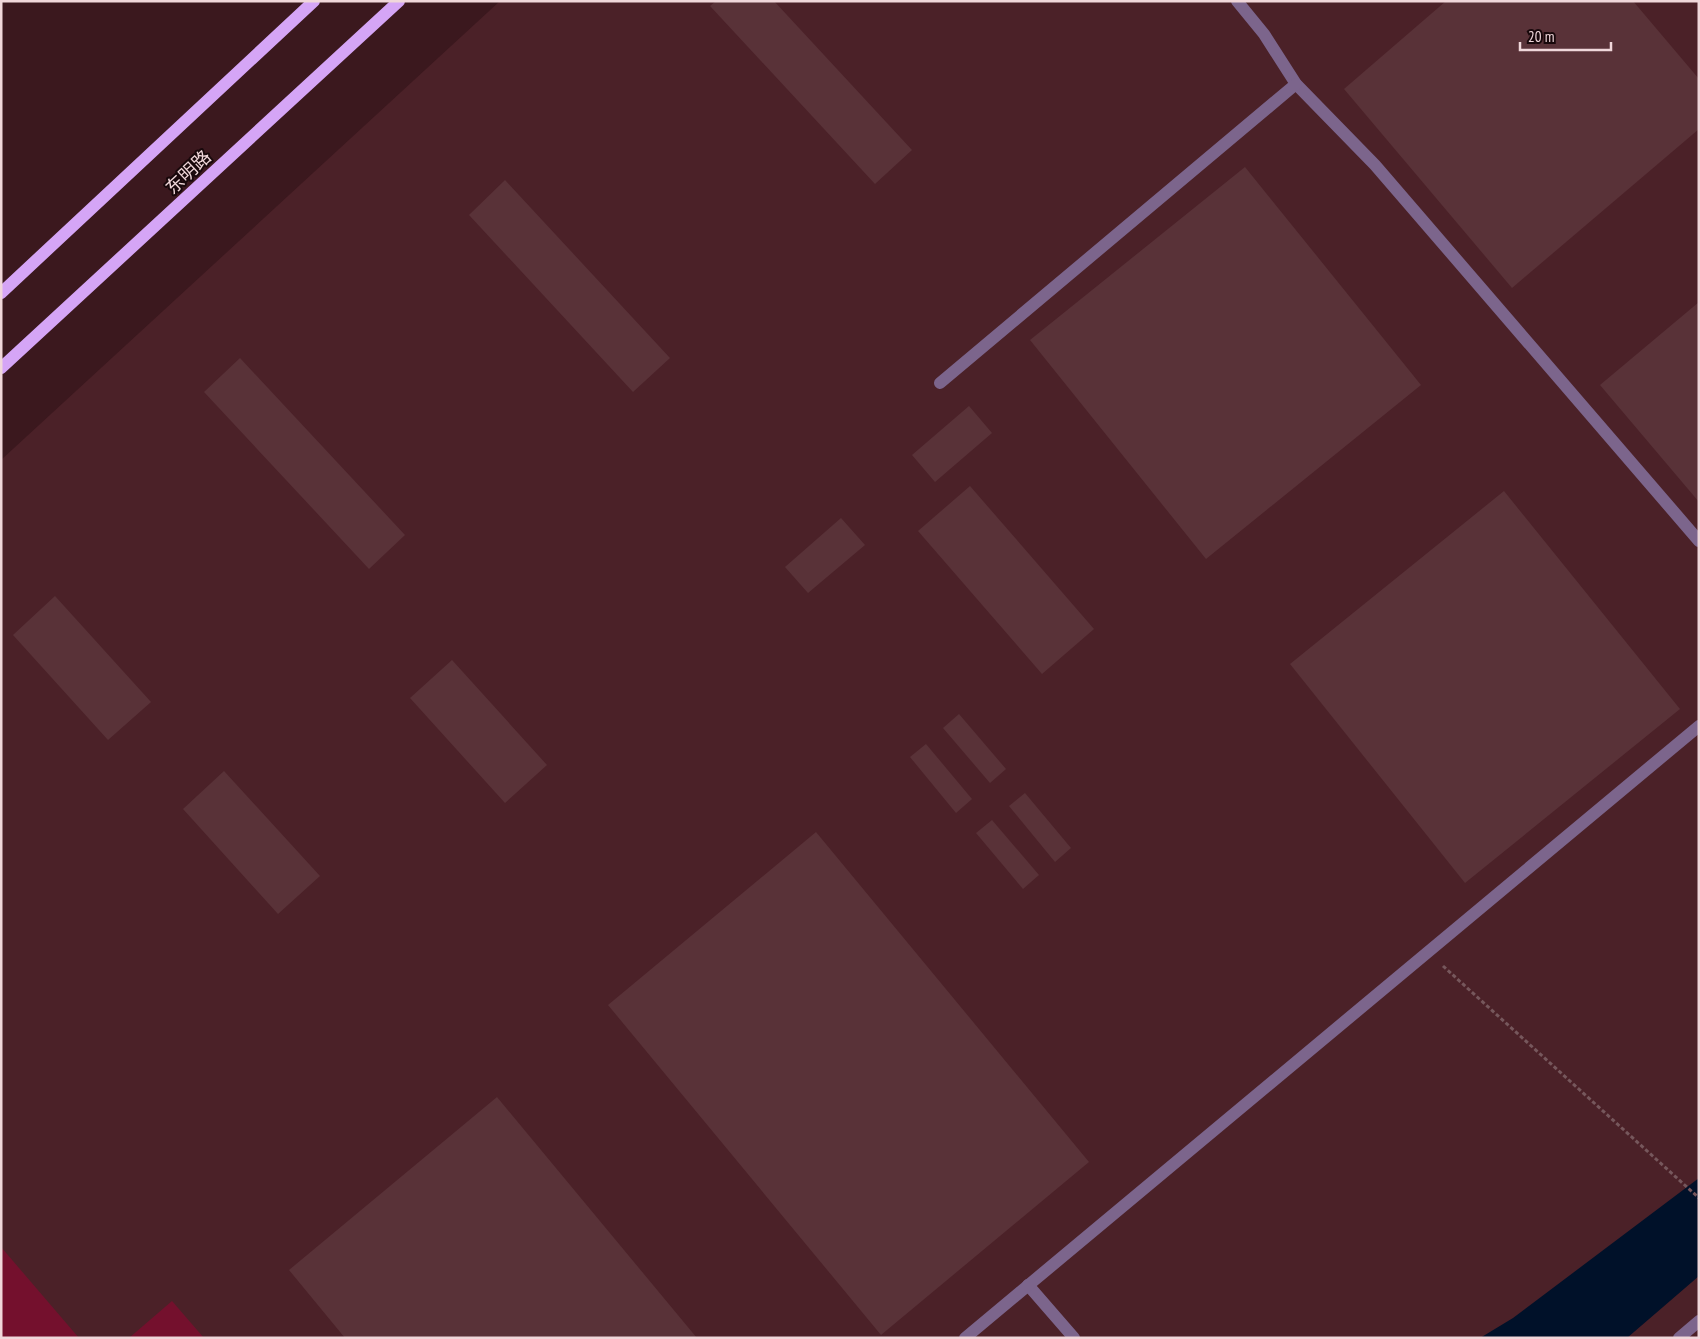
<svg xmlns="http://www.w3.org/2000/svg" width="1700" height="1339" viewBox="0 0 1700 1339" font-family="'PT Sans Narrow','Noto Sans SC',sans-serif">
<rect width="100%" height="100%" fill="#3b181e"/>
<!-- built -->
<polygon fill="#4b2128" points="500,1 1699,1 1699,1338 1,1338 1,460"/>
<!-- green -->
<g fill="#74102d">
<polygon points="1,1247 79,1338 1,1338"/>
<polygon points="172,1301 204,1338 129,1338"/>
</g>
<!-- water -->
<polygon fill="#001129" points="1699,1178 1699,1276 1627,1338 1480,1338 1513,1318"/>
<!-- building -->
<g fill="#593238">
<polygon points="716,1 774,1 912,150 875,184 710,6"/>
<polygon points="1446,1 1633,1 1699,79 1699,129 1512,288 1344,89"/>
<polygon points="1245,167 1421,385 1206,559 1030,340"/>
<polygon points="505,180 670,358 633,392 469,215"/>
<polygon points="1699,302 1699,502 1600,385"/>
<polygon points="240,358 405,535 369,569 204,392"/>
<polygon points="969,406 992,433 935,482 912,455"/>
<polygon points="970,486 1094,629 1042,674 918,531"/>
<polygon points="1504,491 1680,709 1465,883 1290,664"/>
<polygon points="841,518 865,545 808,593 785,567"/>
<polygon points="55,596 151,702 108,740 13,635"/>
<polygon points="452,660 547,765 505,803 410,698"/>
<polygon points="959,714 1006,769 990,783 943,728"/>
<polygon points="926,744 972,799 956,813 910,757"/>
<polygon points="224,771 320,876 278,914 183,809"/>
<polygon points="1025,793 1071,848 1055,862 1009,806"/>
<polygon points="992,820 1039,875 1023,889 976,833"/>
<polygon points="816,832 1089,1162 881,1335 608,1005"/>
<polygon points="497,1097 697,1338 345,1338 289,1270"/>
</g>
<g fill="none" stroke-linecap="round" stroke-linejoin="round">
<!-- path -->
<polyline stroke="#76575c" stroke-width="3" stroke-dasharray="4 2.5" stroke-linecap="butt" points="1443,966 1699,1198"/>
<!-- minor -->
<g stroke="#7c658c" stroke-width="12">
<polyline points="1237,1 1264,34 1296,84 1375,165 1699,541"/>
<polyline points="940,383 1296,84"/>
<polyline points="1028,1285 1074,1338"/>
<polyline points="965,1338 1699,726"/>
<polyline points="1679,1338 1699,1321"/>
</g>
<!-- major -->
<g stroke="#d5a5f6" stroke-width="12">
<polyline points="1,293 314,1"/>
<polyline points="1,368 399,1"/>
</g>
</g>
<g text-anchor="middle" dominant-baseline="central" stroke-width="4" stroke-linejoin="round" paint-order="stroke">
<!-- street labels -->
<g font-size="18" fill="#f0d7da" stroke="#18080b">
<text transform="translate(188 172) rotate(-43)">东明路</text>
</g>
</g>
<!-- border -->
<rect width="1700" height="1339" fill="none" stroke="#f0d7da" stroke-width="5"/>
<!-- scale -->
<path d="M1520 42v8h91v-8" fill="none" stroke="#f0d7da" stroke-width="2.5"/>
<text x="1528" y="42" font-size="15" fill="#f0d7da" stroke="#18080b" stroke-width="4" paint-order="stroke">20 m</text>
</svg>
